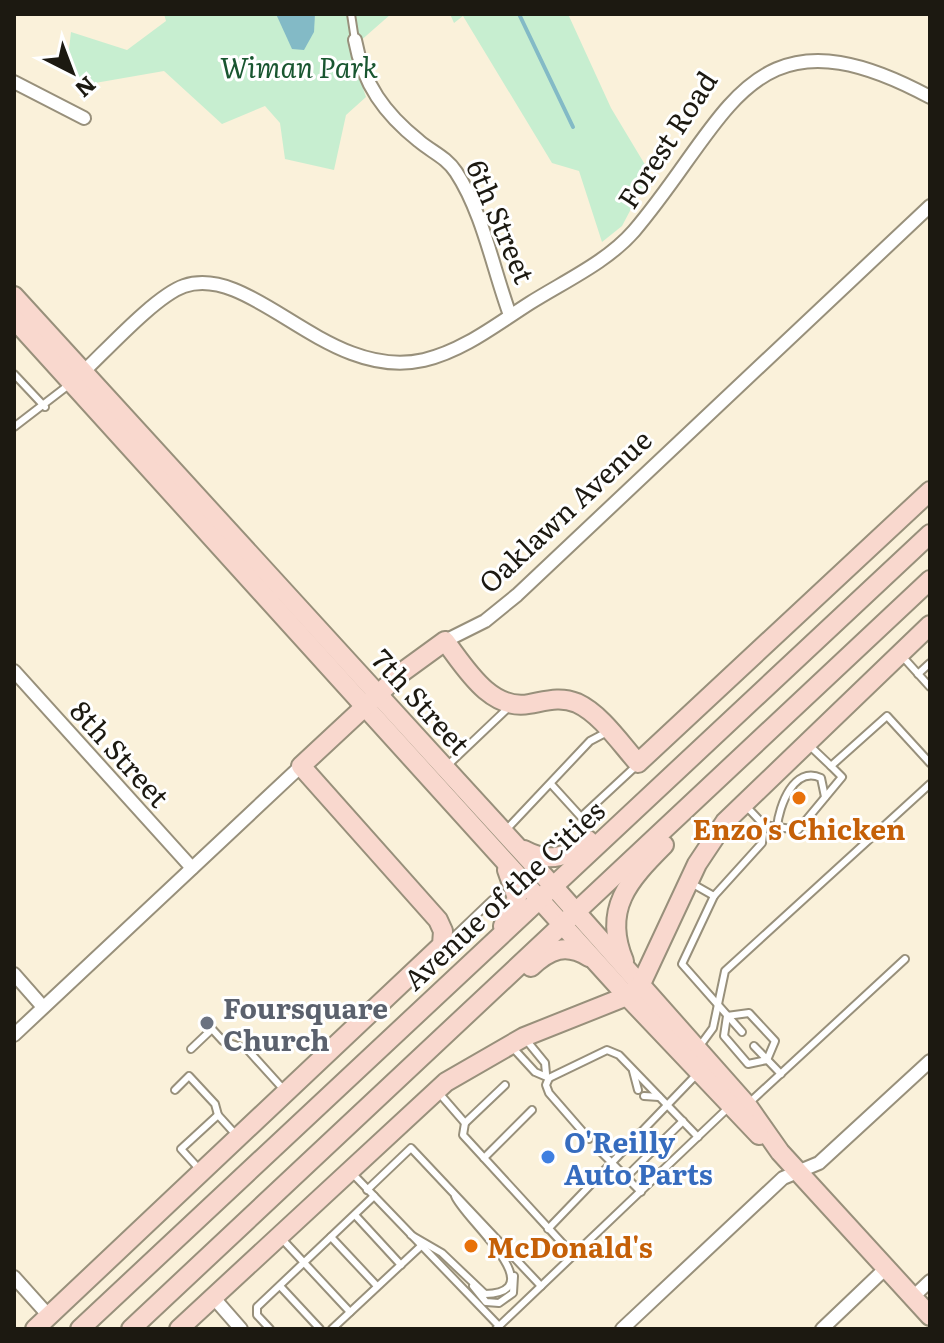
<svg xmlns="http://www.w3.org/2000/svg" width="944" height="1343" viewBox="0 0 944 1343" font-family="Literata,serif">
<rect width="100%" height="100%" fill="#faf1da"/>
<!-- green -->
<g fill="#c7eed0">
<polygon points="164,14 391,14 350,50 366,97 346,115 334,170 285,159 280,123 265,106 222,124 164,71 95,83 66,75 71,32 127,50 166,21"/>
<polygon points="450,14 568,14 611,108 650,173 622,226 602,242 579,171 552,163 463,16 454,23"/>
</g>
<!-- water -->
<polygon fill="#83bac6" points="276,14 315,14 314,32 304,50 292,49"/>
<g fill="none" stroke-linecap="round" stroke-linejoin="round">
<!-- stream -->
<polyline stroke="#83bac6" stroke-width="4" points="519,14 573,127"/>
<defs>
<g id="lane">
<polyline points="351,14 355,40"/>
<polyline points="14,374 45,407"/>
<polyline points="14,427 70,384"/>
<polyline points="902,656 930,687"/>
<polyline points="918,674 930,663"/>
<polyline points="810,746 831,766"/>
<polyline points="448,765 509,707"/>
<polyline points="551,784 581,817 636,766"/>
<polyline points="746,806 764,825 798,830 842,777 831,766 887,716 930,763"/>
<path d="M 777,827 C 779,806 794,765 821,778 L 825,797"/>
<polyline points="506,830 590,741 609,731"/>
<polyline points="691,883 714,896 762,843 764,825"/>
<polyline points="714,896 682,964 742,1032"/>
<polyline points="448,942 492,900"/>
<polygon points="749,1013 775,1041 767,1060 748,1064 724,1036 727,1016"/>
<polyline points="527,1041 545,1063 546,1074"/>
<polyline points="754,1046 781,1074"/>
<polyline points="699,1047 713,1028 725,971 930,784"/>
<polyline points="513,1048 535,1072 549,1078 607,1050 619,1055 698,1137"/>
<polyline points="191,1049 212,1029 223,1041 247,1049 285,1091"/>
<polyline points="633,1071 638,1090"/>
<polyline points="549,1078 546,1085 549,1093 589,1139"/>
<polyline points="175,1090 189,1076 215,1104 218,1115"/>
<polyline points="439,1093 465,1123 505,1085"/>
<polyline points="644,1096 659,1097"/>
<polyline points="749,1103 905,959"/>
<polyline points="465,1123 463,1135 574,1256"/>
<polyline points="600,1151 641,1192"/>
<polyline points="484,1158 532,1110"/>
<polyline points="201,1171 181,1149 218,1115 237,1136"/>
<polyline points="351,1172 499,1326"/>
<polyline points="626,1177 683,1121"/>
<polyline points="367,1190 411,1148 541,1286"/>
<polyline points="355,1215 401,1265"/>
<polyline points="548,1229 698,1073"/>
<path d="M 411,1235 L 442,1253 L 485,1294 C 555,1292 463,1218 455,1196"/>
<polyline points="331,1237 377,1286"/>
<polyline points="282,1239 350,1312"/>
<polyline points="280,1286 320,1329"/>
<polyline points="473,1286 486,1302 499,1303 513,1293 514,1276"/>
<polyline points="270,1329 257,1315 257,1307 374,1196"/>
<polyline points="332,1329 421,1246"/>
<polyline points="496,1329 729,1107"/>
</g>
<g id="street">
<path d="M 355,40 C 363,84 385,114 419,141 C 432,152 446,157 456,172 C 483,213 493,269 510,315"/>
<polyline points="14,82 84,118"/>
<path d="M 79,376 C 104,353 155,296 184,286 C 253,263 327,382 424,360 C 463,351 497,324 530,303 C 565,281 607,262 634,231 C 731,117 750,0 930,97"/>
<polyline points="445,641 485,621 517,595 930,206"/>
<polyline points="14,671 192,868"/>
<polyline points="14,974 43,1007"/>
<polyline points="14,1035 301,766"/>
<polyline points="14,1277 49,1316"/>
<polyline points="213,1297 241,1329"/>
<polyline points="913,1297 930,1281"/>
<polyline points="622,1329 783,1178 819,1163 930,1061"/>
<polyline points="822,1329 885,1269"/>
</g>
<g id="secondary">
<polyline points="14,296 553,886 747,1105 780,1152 930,1316"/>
<polyline points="14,319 627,996 759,1135"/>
<path d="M 524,850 C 548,863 568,858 588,840"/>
<polyline points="503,926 517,898 507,870"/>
<path d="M 624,961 C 602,909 629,880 664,845"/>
<path d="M 531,967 C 550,949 566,943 589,957"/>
<path d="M 35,1329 L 442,945 L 443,931 L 438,920 L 301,766 L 401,673 L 445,641 C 465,667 490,711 529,704 C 546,701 560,696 577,703 C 601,714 621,744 638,763 L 930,491"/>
<polyline points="80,1329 930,534"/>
<polyline points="131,1329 930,580"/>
<polyline points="179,1329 446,1082 524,1037 627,996 640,986 697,864 725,822 930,625"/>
</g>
</defs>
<!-- lane casing -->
<use href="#lane" stroke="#98907b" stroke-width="10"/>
<!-- street casing -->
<use href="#street" stroke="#98907b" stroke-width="16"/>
<!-- secondary casing -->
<use href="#secondary" stroke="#98907b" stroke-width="22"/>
<!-- lane -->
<use href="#lane" stroke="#fff" stroke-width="6"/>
<!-- street -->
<use href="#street" stroke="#fff" stroke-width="12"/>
<!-- secondary -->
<use href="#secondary" stroke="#f9d8ce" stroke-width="18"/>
</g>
<!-- markers -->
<g fill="#e8710a" stroke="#fff" stroke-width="3">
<circle cx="799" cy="798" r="8"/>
<circle cx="471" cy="1246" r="8"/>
</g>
<circle fill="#6b7280" stroke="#fff" stroke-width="3" cx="207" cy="1023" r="8"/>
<circle fill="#3f7fe0" stroke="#fff" stroke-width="3" cx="548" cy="1157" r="8"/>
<g text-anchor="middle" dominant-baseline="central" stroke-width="6" stroke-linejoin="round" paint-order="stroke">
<!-- park labels -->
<g font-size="28" font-style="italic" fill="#195630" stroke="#fff">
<text x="299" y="66">Wiman Park</text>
</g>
<!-- street labels -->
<g font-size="28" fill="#1c1911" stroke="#fff">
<text transform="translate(666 139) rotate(-57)">Forest Road</text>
<text transform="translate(502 221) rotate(67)">6th Street</text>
<text transform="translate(564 510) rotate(-43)">Oaklawn Avenue</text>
<text transform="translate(422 701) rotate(48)">7th Street</text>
<text transform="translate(121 753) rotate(48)">8th Street</text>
<text transform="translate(503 894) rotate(-43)">Avenue of the Cities</text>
</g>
<!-- food labels -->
<g font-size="28" font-weight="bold" fill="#c56008" stroke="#fff">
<text x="799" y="828">Enzo's Chicken</text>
<text x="487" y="1246" text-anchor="start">McDonald's</text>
</g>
<!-- worship labels -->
<g font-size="28" font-weight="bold" fill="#5b616d" stroke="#fff" text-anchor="start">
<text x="223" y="1007">Foursquare<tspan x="223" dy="32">Church</tspan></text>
</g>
<!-- shop labels -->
<g font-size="28" font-weight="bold" fill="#366cbe" stroke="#fff" text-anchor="start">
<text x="564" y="1141">O'Reilly<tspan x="564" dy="32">Auto Parts</tspan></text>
</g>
</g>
<!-- border -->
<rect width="944" height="1343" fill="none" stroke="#1c1911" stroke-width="32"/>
<!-- north arrow -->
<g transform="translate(72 72) rotate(138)" stroke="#ffffff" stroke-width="6" paint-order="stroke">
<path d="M0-6L14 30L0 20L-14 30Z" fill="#1c1911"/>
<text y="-12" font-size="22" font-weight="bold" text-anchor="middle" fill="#1c1911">N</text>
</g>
</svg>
